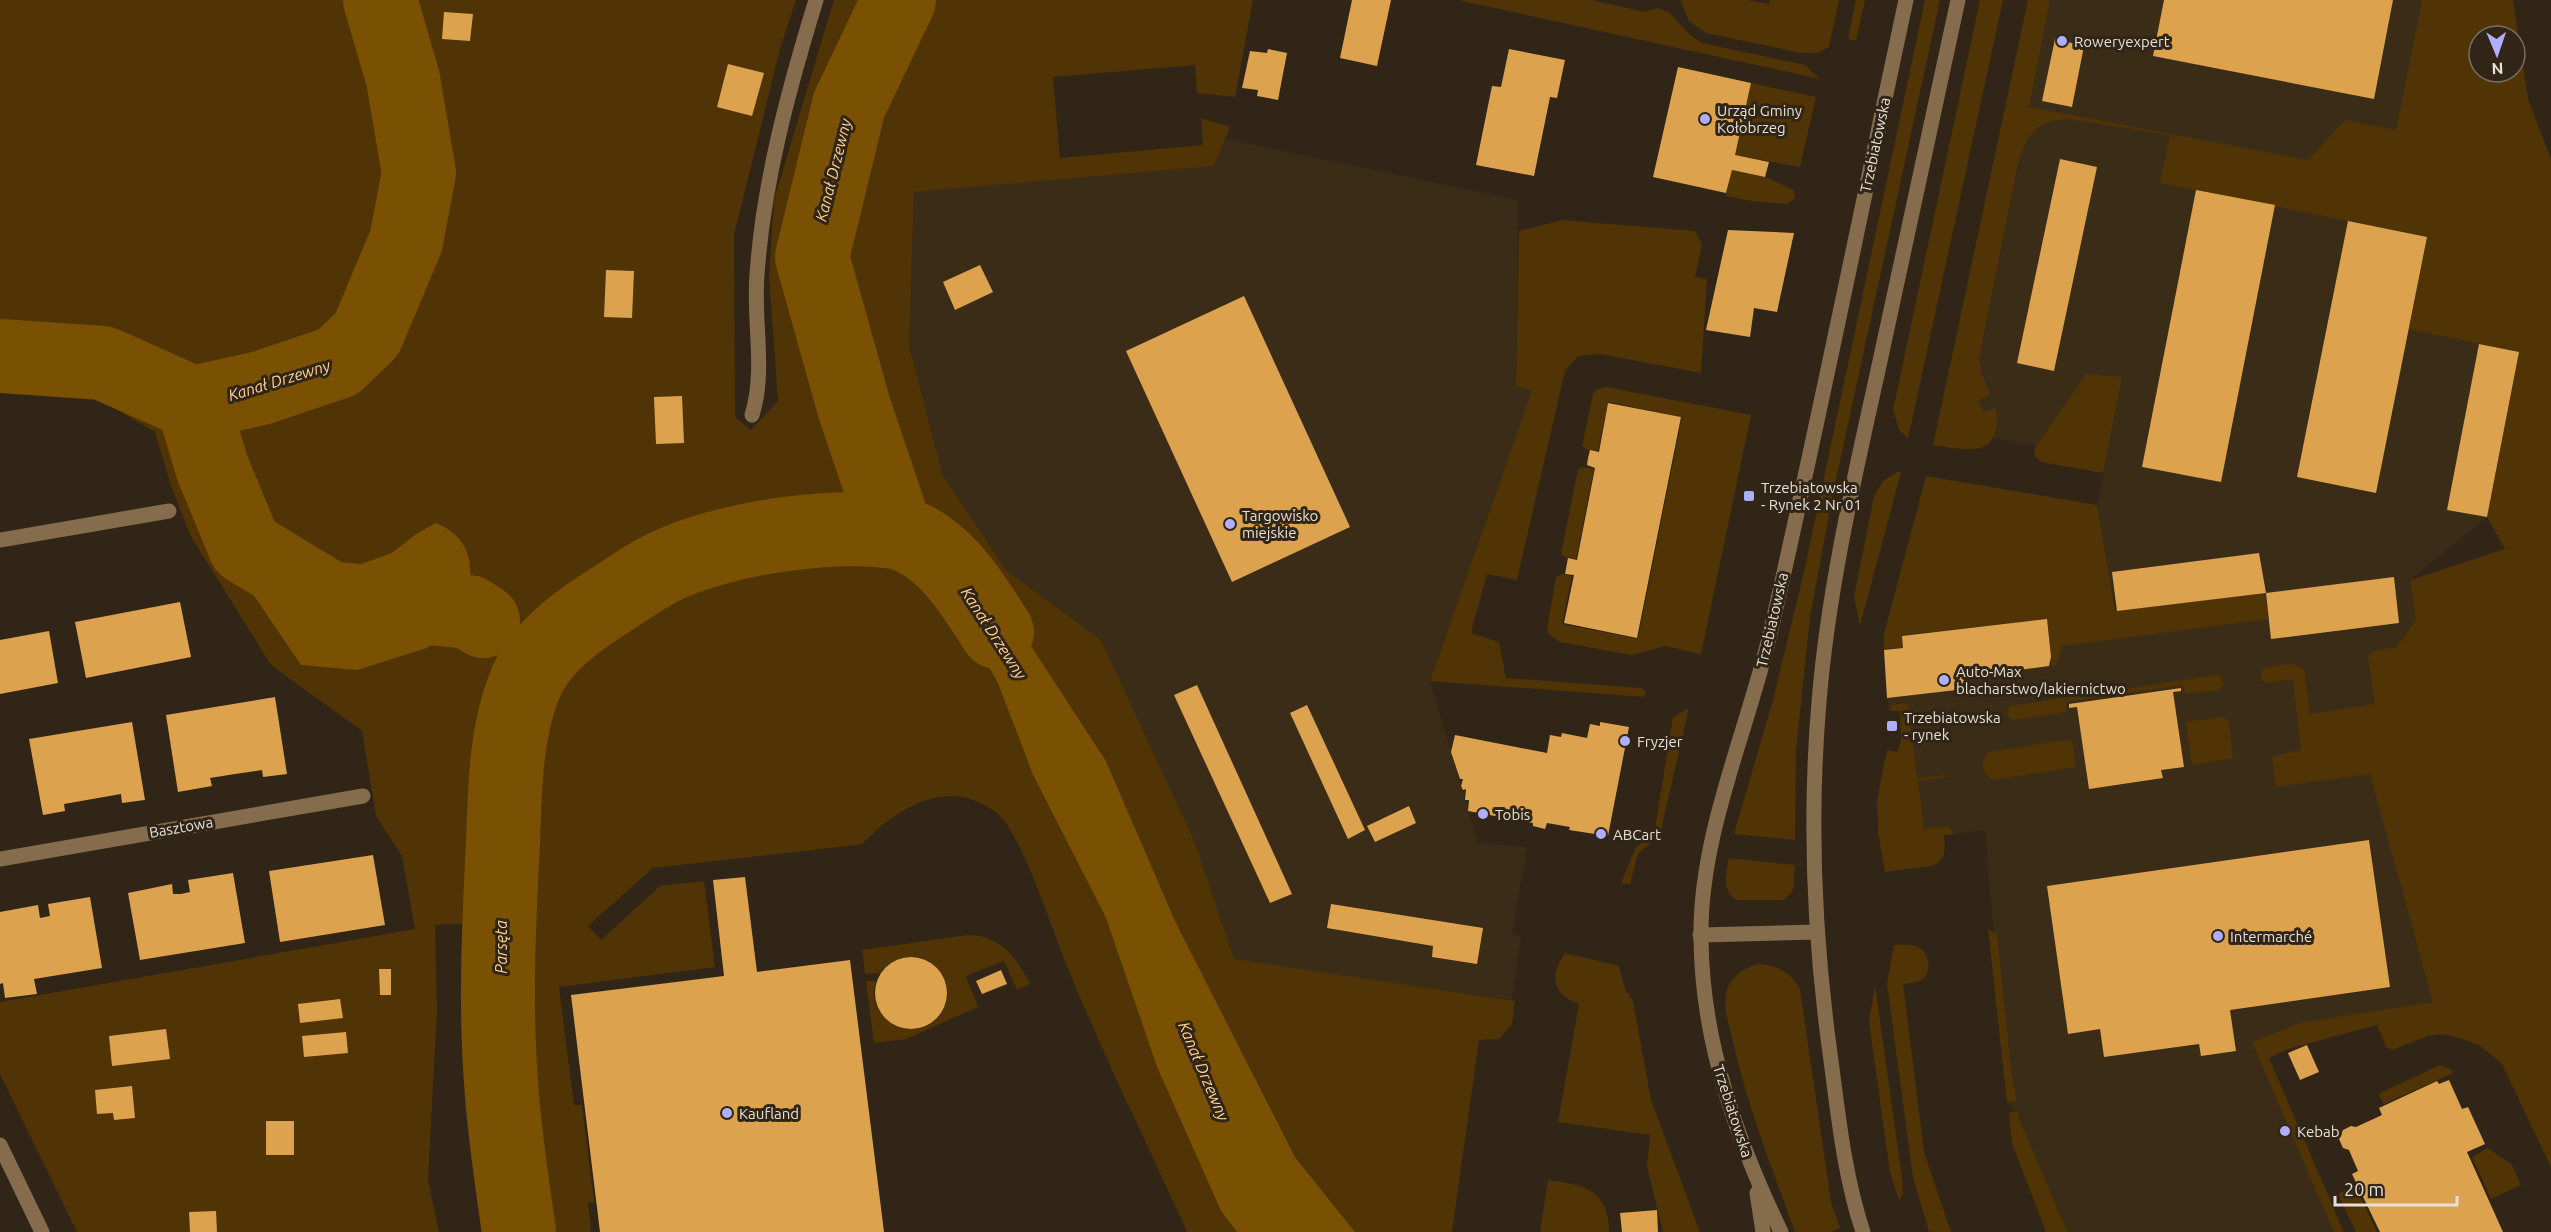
<svg xmlns="http://www.w3.org/2000/svg" width="2551" height="1232" viewBox="0 0 2551 1232" font-family="Ubuntu,sans-serif">
<rect width="100%" height="100%" fill="#302517"/>
<!-- built -->
<g fill="#3b2c18">
<polygon points="2050,0 2422,0 2396,130 2519,352 2487,517 2410,580 2416,620 2396,647 2433,1002 2257,1042 2337,1232 2064,1232 2008,1099 1985,830 1886,843 1906,709 1888,710 1884,649 1902,635 2114,611 2097,505 2106,460 1959,431"/>
<polygon points="1226,139 1518,200 1516,385 1532,389 1430,681 1478,843 1527,847 1512,934 1521,937 1512,1000 1234,960 1194,840 1101,640 1007,571 943,476 909,346 914,192 1213,166"/>
</g>
<!-- green -->
<g fill="#503405" fill-rule="evenodd">
<polygon points="0,0 796,0 780,49 734,235 735,417 751,430 778,401 769,276 774,200 834,0 1253,0 1235,97 1197,93 1195,65 1053,77 1060,158 1203,145 1201,118 1230,127 1214,166 914,192 909,346 943,476 1007,571 1101,640 1194,840 1234,959 1515,1001 1512,1024 1499,1039 1479,1040 1452,1232 1355,1232 1295,1157 1176,923 1106,761 1022,632 950,539 922,516 854,513 720,528 648,555 597,588 550,626 516,668 495,716 474,781 473,923 435,925 437,1011 428,1180 439,1232 77,1232 0,1074 0,1002 415,929 402,856 376,816 362,731 271,665 190,535 171,486 155,432 73,384 0,369"/>
<polygon points="1458,0 1591,0 1645,12 1657,8 1670,13 1691,36 1702,43 1805,65 1820,79"/>
<polygon points="1680,0 1747,0 1769,4 1770,0 1839,0 1829,47 1817,53 1801,53 1706,33 1689,21"/>
<polygon points="1856,0 1865,0 1856,41 1848,39"/>
<polygon points="1925,0 1940,0 1832,498 1810,617 1796,751 1795,840 1734,834 1773,700 1804,572"/>
<polygon points="1980,0 2003,0 1908,439 1899,429 1893,410"/>
<path d="M 2028,0 L 2050,0 L 2029,107 L 2308,160 L 2345,120 L 2396,130 L 2422,0 L 2513,0 L 2528,99 L 2551,159 L 2551,1167 L 2502,1064 L 2479,1045 L 2453,1036 L 2440,1034 L 2428,1036 L 2392,1050 L 2386,1047 L 2377,1025 L 2288,1049 L 2269,1058 L 2344,1232 L 2334,1232 L 2252,1042 L 2300,1023 L 2433,1002 L 2370,774 L 2276,787 L 2272,757 L 2301,750 L 2293,679 L 2266,683 L 2262,681 L 2261,673 L 2264,668 C 2277,666 2293,660 2304,669 L 2310,714 L 2375,704 L 2368,657 L 2371,652 L 2396,647 L 2416,620 L 2410,580 L 2505,549 L 2487,517 L 2519,352 L 2409,329 L 2427,237 L 2160,183 L 2170,135 L 2069,119 C 2036,120 2028,134 2018,163 L 1979,358 L 1981,373 L 1991,395 L 1978,400 L 1983,412 L 1996,408 C 2002,459 1970,451 1933,445 ZM 2479,36 L 2515,36 L 2515,72 L 2479,72 Z"/>
<polygon points="1751,83 1816,97 1800,167 1735,155"/>
<polygon points="1732,170 1765,177 1794,190 1795,198 1787,204 1751,201 1726,196"/>
<polygon points="1562,220 1695,231 1702,245 1695,277 1707,279 1701,373 1600,354 1578,356 1565,371 1517,580 1487,574 1471,633 1499,642 1506,678 1641,688 1646,691 1645,697 1430,681 1532,390 1516,386 1519,231"/>
<polygon points="2086,374 2122,377 2103,473 2041,462 2034,455 2035,448"/>
<polygon points="1606,387 1751,415 1701,654 1665,646 1631,655 1560,642 1550,635 1547,630 1556,577 1562,574 1572,576 1562,624 1638,639 1682,417 1608,402 1598,451 1587,450 1582,446 1593,394 1596,390"/>
<polygon points="1584,467 1594,469 1576,559 1565,557 1561,554 1578,469"/>
<polygon points="1897,472 1901,472 1860,626 1854,597 1874,496 1883,481"/>
<polygon points="1926,476 2097,505 2115,611 2265,593 2268,619 2062,646 2056,665 2052,666 2047,620 1902,635 1903,648 1884,649 1884,634"/>
<path d="M 819,548 L 923,574 L 958,616 L 997,681 L 1033,775 L 1106,918 L 1157,1067 L 1221,1211 L 1237,1232 L 1187,1232 C 1148,1145 1105,1059 1069,971 C 1054,936 1023,836 998,814 C 950,775 898,807 862,844 L 857,845 L 653,868 L 588,926 L 601,940 L 660,886 L 704,881 L 715,967 L 559,987 L 574,1105 L 582,1105 L 594,1202 L 588,1203 L 591,1232 L 550,1232 L 530,1059 L 527,918 L 537,808 L 531,725 L 543,679 L 582,638 L 687,578 L 759,559 Z"/>
<polygon points="2218,675 2221,677 2224,684 2219,690 2185,694 2183,685 2066,702 2066,712 2014,720 2010,719 2007,712 2010,706"/>
<path d="M 1908,703 L 1917,778 L 1945,775 L 1946,777 L 1918,781 L 1924,829 L 1949,826 L 1954,834 L 1944,835 C 1945,849 1947,859 1932,866 L 1885,872 L 1878,832 L 1877,800 L 1887,750 L 1897,752 L 1901,742 L 1900,711 L 1891,711 L 1891,705 Z"/>
<polygon points="1689,708 1660,834 1638,854 1630,884 1621,883 1636,847 1654,835 1673,717"/>
<polygon points="2223,717 2229,721 2233,758 2192,765 2186,722"/>
<path d="M 2072,739 L 2076,767 L 1993,780 C 1981,774 1980,761 1988,752 Z"/>
<path d="M 1729,858 L 1795,865 L 1794,885 L 1792,892 L 1784,900 L 1736,900 C 1721,889 1726,873 1729,858 Z"/>
<polygon points="1988,929 1997,935 2012,1078 2017,1101 2007,1103"/>
<path d="M 967,935 C 998,934 1017,957 1030,984 L 1017,990 L 1004,961 L 966,976 L 978,1007 L 906,1039 L 874,1043 L 866,981 L 876,981 C 862,1029 934,1049 946,1002 C 949,991 947,981 940,971 C 925,950 895,954 880,973 L 865,974 L 862,950 Z"/>
<path d="M 1894,945 C 1902,945 1911,944 1918,947 C 1930,953 1933,972 1921,980 C 1916,983 1908,983 1903,984 L 1924,1152 L 1951,1232 L 1929,1232 L 1913,1177 L 1887,984 Z"/>
<path d="M 1565,953 L 1619,966 L 1625,989 L 1633,1001 L 1651,1100 L 1700,1232 L 1663,1232 L 1647,1166 L 1650,1135 L 1558,1122 L 1579,1004 C 1552,994 1549,976 1565,953 Z"/>
<path d="M 1759,964 C 1779,966 1790,972 1800,989 L 1831,1202 L 1840,1228 L 1830,1232 L 1795,1232 C 1772,1168 1747,1105 1732,1038 C 1729,1024 1723,1008 1726,993 C 1730,977 1744,967 1759,964 Z"/>
<polygon points="1875,985 1902,1178 1903,1194 1899,1200 1890,1172 1869,1022"/>
<polygon points="2440,1065 2451,1069 2453,1073 2384,1104 2378,1094"/>
<polygon points="2019,1111 2018,1116 2067,1232 2046,1232 2012,1143 2009,1113"/>
<polygon points="2488,1148 2512,1165 2521,1185 2491,1199 2472,1157"/>
<path d="M 1548,1180 C 1583,1185 1609,1189 1609,1232 L 1540,1232 Z"/>
<polygon points="2355,1186 2377,1232 2356,1232 2338,1194"/>
</g>
<!-- water -->
<g fill="#7a5003">
<path d="M 436,523 C 479,542 470,573 469,612 L 427,648 L 357,670 L 301,665 L 231,562 L 245,547 L 260,538 L 336,573 L 392,553 L 416,534 Z"/>
<polygon points="950,539 1022,632 1106,761 1176,923 1295,1157 1355,1232 1237,1232 1221,1211 1157,1067 1106,918 1033,775 997,681 958,616 923,574 936,552"/>
</g>
<g fill="none" stroke-linecap="round" stroke-linejoin="round">
<!-- river -->
<g stroke="#7a5003" stroke-width="74">
<path d="M 899,0 L 849,105 L 812,257 L 854,407 L 896,532 C 943,544 972,593 997,632"/>
<polyline points="0,356 103,363 193,403 212,467 245,547 329,598 469,612 483,621"/>
<polyline points="193,403 261,388 338,362 367,334 406,241 419,173 403,79 380,0"/>
<path d="M 519,1232 C 512,1182 504,1132 501,1082 C 495,1002 499,921 503,842 C 505,791 505,735 524,687 C 538,650 572,625 604,604 C 627,590 650,572 675,562 C 736,537 831,523 896,532"/>
</g>
</g>
<!-- building -->
<g fill="#dda24e">
<polygon points="1352,0 1391,0 1377,66 1340,58"/>
<polygon points="2164,0 2393,0 2374,99 2153,56"/>
<polygon points="444,12 473,14 470,41 442,39"/>
<polygon points="2055,39 2084,46 2072,107 2042,101"/>
<polygon points="1268,49 1287,53 1278,100 1257,96 1258,90 1242,88 1250,51 1267,53"/>
<polygon points="1509,49 1565,60 1557,98 1550,97 1534,176 1476,165 1492,86 1501,87"/>
<polygon points="728,64 764,73 752,116 717,107"/>
<polygon points="1678,67 1751,83 1735,155 1769,162 1765,177 1732,170 1726,193 1653,177"/>
<polygon points="2060,159 2097,167 2054,371 2017,363"/>
<polygon points="2196,190 2275,205 2221,482 2142,467"/>
<polygon points="2348,221 2427,237 2376,493 2297,477"/>
<polygon points="1728,230 1794,233 1777,312 1754,308 1750,337 1706,330"/>
<polygon points="980,265 993,292 955,310 943,282"/>
<polygon points="606,270 634,271 632,318 604,317"/>
<polygon points="1244,296 1350,527 1232,582 1126,351"/>
<polygon points="2479,344 2519,352 2487,517 2447,510"/>
<polygon points="682,396 684,443 656,444 654,397"/>
<polygon points="1608,403 1681,417 1637,638 1564,623 1574,575 1565,574 1568,558 1577,560 1595,468 1587,465 1588,458 1590,450 1599,452"/>
<polygon points="2259,553 2266,593 2117,611 2112,572"/>
<polygon points="2394,577 2399,623 2271,639 2266,593"/>
<polygon points="180,602 191,657 86,678 75,622"/>
<polygon points="2047,619 2051,657 2049,666 1964,677 1965,689 1887,698 1884,650 1903,648 1902,636"/>
<polygon points="49,631 58,683 0,694 0,640"/>
<polygon points="1197,685 1292,894 1270,903 1174,695"/>
<polygon points="2181,688 2181,691 2173,692 2184,767 2161,770 2163,778 2089,789 2077,707 2069,708 2069,704"/>
<polygon points="275,697 287,774 263,777 262,770 235,774 210,778 212,786 178,792 166,715"/>
<polygon points="1307,705 1365,830 1348,839 1290,713"/>
<polygon points="132,722 145,800 122,803 121,794 64,804 65,811 43,815 29,739"/>
<polygon points="1600,722 1629,727 1608,836 1569,830 1570,827 1547,823 1545,829 1533,826 1533,823 1468,811 1469,800 1465,800 1466,789 1463,790 1461,786 1463,779 1460,779 1451,752 1455,735 1547,753 1550,735 1561,737 1562,733 1587,738 1590,724 1600,726"/>
<polygon points="1409,806 1416,823 1375,842 1367,826"/>
<polygon points="2369,840 2390,987 2230,1010 2236,1051 2201,1056 2199,1044 2104,1057 2100,1029 2068,1034 2047,886"/>
<polygon points="373,855 385,925 280,942 269,871"/>
<polygon points="233,873 245,943 140,960 128,893 172,884 173,894 181,894 190,892 188,880"/>
<polygon points="745,877 757,972 850,960 884,1232 600,1232 571,995 724,976 713,880"/>
<polygon points="90,897 102,968 34,979 37,994 5,998 3,983 0,984 0,912 38,905 40,918 50,916 48,904"/>
<polygon points="1331,904 1483,928 1477,964 1432,957 1433,946 1327,928"/>
<circle cx="911" cy="993" r="36"/>
<polygon points="379,969 391,969 391,995 380,995"/>
<polygon points="1001,970 1007,984 982,994 976,981"/>
<polygon points="340,999 343,1018 300,1023 298,1004"/>
<polygon points="166,1029 170,1059 112,1066 109,1036"/>
<polygon points="346,1032 348,1053 304,1057 302,1036"/>
<polygon points="2307,1045 2319,1072 2300,1080 2288,1053"/>
<polygon points="2449,1080 2462,1109 2468,1107 2485,1144 2467,1152 2503,1232 2380,1232 2352,1174 2358,1171 2349,1150 2343,1148 2339,1139 2343,1130 2351,1126 2356,1127 2382,1115 2379,1108 2437,1081 2439,1084"/>
<polygon points="132,1086 135,1118 114,1120 113,1113 97,1114 95,1090"/>
<rect x="266" y="1121" width="28" height="34"/>
<polygon points="1657,1210 1658,1232 1622,1232 1620,1213"/>
<polygon points="216,1211 217,1232 190,1232 189,1212"/>
</g>
<g fill="none" stroke-linecap="round" stroke-linejoin="round">
<!-- minor -->
<g stroke="#856c4d" stroke-width="15">
<path d="M 752,415 C 766,370 753,321 757,275 C 763,183 789,88 816,0"/>
<polyline points="0,540 169,511"/>
<polyline points="0,859 363,796"/>
<polyline points="1700,935 1817,932"/>
<polyline points="0,1145 42,1232"/>
<polyline points="1757,1193 1763,1232"/>
<path d="M 1781,1232 C 1737,1140 1702,1043 1701,939 C 1699,835 1748,730 1771,630 C 1819,420 1861,210 1906,0"/>
<path d="M 1863,1232 C 1844,1175 1838,1113 1830,1053 C 1814,937 1809,819 1819,702 C 1828,592 1853,483 1877,375 C 1904,250 1931,125 1958,0"/>
</g>
</g>
<!-- markers -->
<g fill="#aeaefa" stroke="#302517" stroke-width="2">
<circle cx="2062" cy="41" r="6"/>
<circle cx="1705" cy="119" r="6"/>
<rect x="1743" y="490" width="12" height="12" rx="3"/>
<circle cx="1230" cy="524" r="6"/>
<circle cx="1944" cy="680" r="6"/>
<rect x="1886" y="720" width="12" height="12" rx="3"/>
<circle cx="1625" cy="741" r="6"/>
<circle cx="1483" cy="814" r="6"/>
<circle cx="1601" cy="834" r="6"/>
<circle cx="2218" cy="936" r="6"/>
<circle cx="727" cy="1113" r="6"/>
<circle cx="2285" cy="1131" r="6"/>
</g>
<g text-anchor="middle" dominant-baseline="central" stroke-width="6" stroke-linejoin="round" paint-order="stroke">
<!-- poi labels -->
<g font-size="15" fill="#e7e0d6" stroke="#302517" text-anchor="start">
<text x="2074" y="41">Roweryexpert</text>
<text x="1717" y="110">Urząd Gminy<tspan x="1717" dy="17">Kołobrzeg</tspan></text>
<text x="1761" y="487">Trzebiatowska<tspan x="1761" dy="17">- Rynek 2 Nr 01</tspan></text>
<text x="1242" y="515">Targowisko<tspan x="1242" dy="17">miejskie</tspan></text>
<text x="1956" y="671">Auto-Max<tspan x="1956" dy="17">blacharstwo/lakiernictwo</tspan></text>
<text x="1904" y="717">Trzebiatowska<tspan x="1904" dy="17">- rynek</tspan></text>
<text x="1637" y="741">Fryzjer</text>
<text x="1495" y="814">Tobis</text>
<text x="1613" y="834">ABCart</text>
<text x="2230" y="936">Intermarché</text>
<text x="739" y="1113">Kaufland</text>
<text x="2297" y="1131">Kebab</text>
</g>
<!-- street labels -->
<g font-size="15" fill="#e7e0d6" stroke="#302517">
<text transform="translate(1875 145) rotate(-78)">Trzebiatowska</text>
<text transform="translate(1772 620) rotate(-77)">Trzebiatowska</text>
<text transform="translate(181 827) rotate(-10)">Basztowa</text>
<text transform="translate(1733 1111) rotate(72)">Trzebiatowska</text>
</g>
<!-- water labels -->
<g font-size="16" font-style="italic" fill="#fed195" stroke="#302517">
<text transform="translate(833 170) rotate(-76)">Kanał Drzewny</text>
<text transform="translate(279 380) rotate(-17)">Kanał Drzewny</text>
<text transform="translate(994 633) rotate(57)">Kanał Drzewny</text>
<text transform="translate(501 947) rotate(-90)">Parsęta</text>
<text transform="translate(1204 1071) rotate(67)">Kanał Drzewny</text>
</g>
</g>
<!-- north arrow -->
<g transform="translate(2497 54) rotate(178)"><circle r="28" fill="#302517" stroke="#797063" stroke-width="1.5"/>
<path d="M0-4.5L10 22L0 15L-10 22Z" fill="#aeaefa"/>
<text y="-9" font-size="16" font-weight="bold" text-anchor="middle" fill="#e7e0d6">N</text>
</g>
<!-- scale -->
<path d="M2335 1196v9h122v-9" fill="none" stroke="#e7e0d6" stroke-width="3"/>
<text x="2344" y="1196" font-size="18" fill="#e7e0d6" stroke="#302517" stroke-width="4.5" paint-order="stroke">20 m</text>
</svg>
